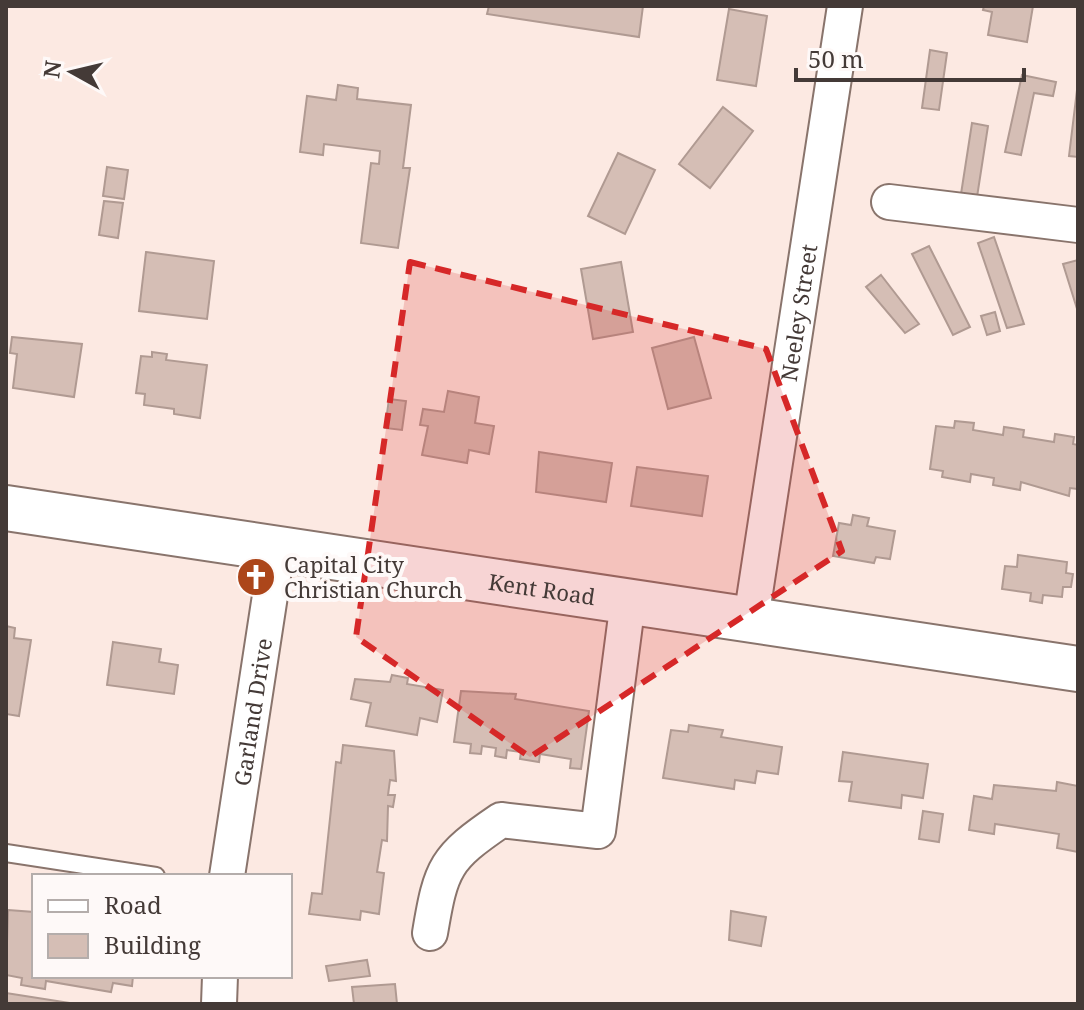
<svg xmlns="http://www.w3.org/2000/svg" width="1084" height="1010" viewBox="0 0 1084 1010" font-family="'Noto Serif',serif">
<rect width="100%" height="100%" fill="#fce9e2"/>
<!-- building -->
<g fill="#d5beb5" stroke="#b09a92" stroke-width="2">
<polygon points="489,6 643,6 639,37 487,14"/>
<polygon points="984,6 1033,6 1027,42 988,35 992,12 983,10"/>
<polygon points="729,9 767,16 756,86 717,80"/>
<polygon points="930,50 947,53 939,110 922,108"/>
<polygon points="1022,75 1056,82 1053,96 1034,93 1021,155 1005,152"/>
<polygon points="338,85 358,88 357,99 411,105 403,168 410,168 398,248 361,243 371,163 379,164 380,151 324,144 323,155 300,152 307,96 336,100"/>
<polygon points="1077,90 1078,90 1078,157 1069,156"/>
<polygon points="723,107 753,131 710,188 679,164"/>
<polygon points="972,123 988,126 977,197 961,194"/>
<polygon points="618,153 655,170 625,234 588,216"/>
<polygon points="107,167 128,170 124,199 103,196"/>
<polygon points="104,201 123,203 118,238 99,235"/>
<polygon points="994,237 1024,324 1007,328 978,243"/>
<polygon points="929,246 970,327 953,335 912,254"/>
<polygon points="146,252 214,261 207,319 139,311"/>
<polygon points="1078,260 1078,312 1063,264"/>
<polygon points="621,262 633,332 593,339 581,269"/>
<polygon points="881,275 919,324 905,333 866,287"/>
<polygon points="995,312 1000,331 987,335 981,316"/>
<polygon points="12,337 82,344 74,397 13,388 17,354 10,353"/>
<polygon points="694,337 711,398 668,409 652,348"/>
<polygon points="152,352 167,354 166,360 207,365 200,418 174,414 174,409 144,405 145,394 136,393 141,356 152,357"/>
<polygon points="448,391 479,397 475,423 494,426 489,454 469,450 467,463 422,455 428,426 420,425 423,409 444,412"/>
<polygon points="389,399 406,401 402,430 385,428"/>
<polygon points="955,421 974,423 973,430 1003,435 1004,427 1024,430 1023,437 1054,442 1055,434 1074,437 1073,444 1078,445 1078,489 1070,488 1069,496 1021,482 1020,490 993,485 994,478 971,474 970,482 942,477 943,471 930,469 936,426 954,428"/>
<polygon points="539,452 612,463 606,502 536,492"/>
<polygon points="637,467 708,476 702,516 631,506"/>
<polygon points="853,515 869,518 867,526 895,531 890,559 876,557 874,563 833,556 839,523 851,525"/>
<polygon points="1018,555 1067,562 1066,573 1073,574 1071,587 1063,587 1062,597 1043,595 1042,603 1030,601 1031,593 1002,589 1005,566 1017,567"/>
<polygon points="6,626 15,628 14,638 31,640 19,716 6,714"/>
<polygon points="113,642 161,649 159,662 178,665 174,694 107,685"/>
<polygon points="392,675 408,678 407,684 443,690 437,722 420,718 417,735 366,726 371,703 351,699 355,679 390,682"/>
<polygon points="461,691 516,694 515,699 589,711 581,769 570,768 571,759 540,754 539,762 520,759 521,752 507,750 506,758 495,756 496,748 482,746 481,754 470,753 471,744 454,742"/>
<polygon points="689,725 723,730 721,737 782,747 778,774 757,771 755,783 735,780 734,789 663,778 671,730 688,732"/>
<polygon points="343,745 394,751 396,781 390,780 388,795 395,795 393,807 388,806 387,841 382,840 377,872 384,873 379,914 361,911 360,920 309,914 312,893 322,894 336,762 341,763"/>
<polygon points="843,752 928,764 923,798 902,795 901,808 849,801 852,782 839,781"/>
<polygon points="1057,782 1078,786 1078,852 1057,848 1059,834 995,824 994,834 969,830 974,796 992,799 994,785 1056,791"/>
<polygon points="923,811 943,814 939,842 919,839"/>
<polygon points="8,910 34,912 34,976 133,976 132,986 113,983 111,992 46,981 45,989 21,985 22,978 6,975"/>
<polygon points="731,911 766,917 761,946 729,940"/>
<polygon points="367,960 370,976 329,981 326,966"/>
<polygon points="395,984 397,1004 354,1004 352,987"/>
<polygon points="6,993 76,1004 6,1004"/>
</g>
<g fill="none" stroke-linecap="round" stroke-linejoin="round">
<defs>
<polyline id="lane" points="6,853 156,876"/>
<g id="street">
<polyline points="889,202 1078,225"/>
<path id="s1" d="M 751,619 L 845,6"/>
<path id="s2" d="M 227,876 L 277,550"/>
<path d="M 430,933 C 441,867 445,858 501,820 L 598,831 L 628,601"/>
<polyline points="219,1004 220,976"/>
</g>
<g id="secondary">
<path id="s3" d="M 6,508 L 1078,669"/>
</g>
</defs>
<!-- lane casing -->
<use href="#lane" stroke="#89746c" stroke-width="20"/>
<!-- street casing -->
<use href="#street" stroke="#89746c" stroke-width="38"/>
<!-- secondary casing -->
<use href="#secondary" stroke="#89746c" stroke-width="48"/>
<!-- lane -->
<use href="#lane" stroke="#fff" stroke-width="16"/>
<!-- street -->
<use href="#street" stroke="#fff" stroke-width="34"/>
<!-- secondary -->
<use href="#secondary" stroke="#fff" stroke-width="44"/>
</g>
<!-- marked area -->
<path fill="#d62828" fill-opacity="0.2" stroke="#d62828" stroke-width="6" stroke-dasharray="16 10" stroke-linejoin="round" d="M 410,262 L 766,349 L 842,551 L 530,757 L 356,637 Z"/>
<!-- icons -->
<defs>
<symbol id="church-disc" viewBox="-11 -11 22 22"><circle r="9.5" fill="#ac461a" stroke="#fef9f8"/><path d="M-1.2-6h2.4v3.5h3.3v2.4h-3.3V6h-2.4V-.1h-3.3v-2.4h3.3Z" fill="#fff"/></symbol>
</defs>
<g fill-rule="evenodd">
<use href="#church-disc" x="234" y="555" width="44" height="44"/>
</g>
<g text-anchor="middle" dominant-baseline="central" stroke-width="8" stroke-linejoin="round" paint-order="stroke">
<!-- street labels -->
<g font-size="22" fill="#443a37" stroke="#fef9f8">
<text stroke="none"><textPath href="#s1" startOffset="310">Neeley Street</textPath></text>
<text stroke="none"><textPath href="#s3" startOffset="542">Kent Road</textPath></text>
<text stroke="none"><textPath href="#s2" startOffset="166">Garland Drive</textPath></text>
</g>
<!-- poi labels -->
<g font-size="22" fill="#443a37" stroke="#fef9f8" text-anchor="start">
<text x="284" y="564">Capital City<tspan x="284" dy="25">Christian Church</tspan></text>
</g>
</g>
<!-- border -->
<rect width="1084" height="1010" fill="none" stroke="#443a37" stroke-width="16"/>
<!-- legend -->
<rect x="32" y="874" width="260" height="104" fill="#fef9f8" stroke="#b4adab" stroke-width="2"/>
<rect x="48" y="900" width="40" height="12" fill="#ffffff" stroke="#b4adab" stroke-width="2"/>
<text x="104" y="914" font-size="24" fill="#443a37">Road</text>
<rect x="48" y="934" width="40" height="24" fill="#d5beb5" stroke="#b4adab" stroke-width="2"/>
<text x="104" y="954" font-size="24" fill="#443a37">Building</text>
<!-- north arrow -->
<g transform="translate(72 72) rotate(278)" stroke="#fef9f8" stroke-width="6" paint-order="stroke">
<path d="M0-6L14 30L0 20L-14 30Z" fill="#443a37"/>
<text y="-12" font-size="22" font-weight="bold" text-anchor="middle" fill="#443a37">N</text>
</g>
<!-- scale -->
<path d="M796 68v12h228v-12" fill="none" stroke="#443a37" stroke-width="4"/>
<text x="808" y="68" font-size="24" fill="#443a37" stroke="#fef9f8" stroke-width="6" paint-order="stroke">50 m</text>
</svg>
